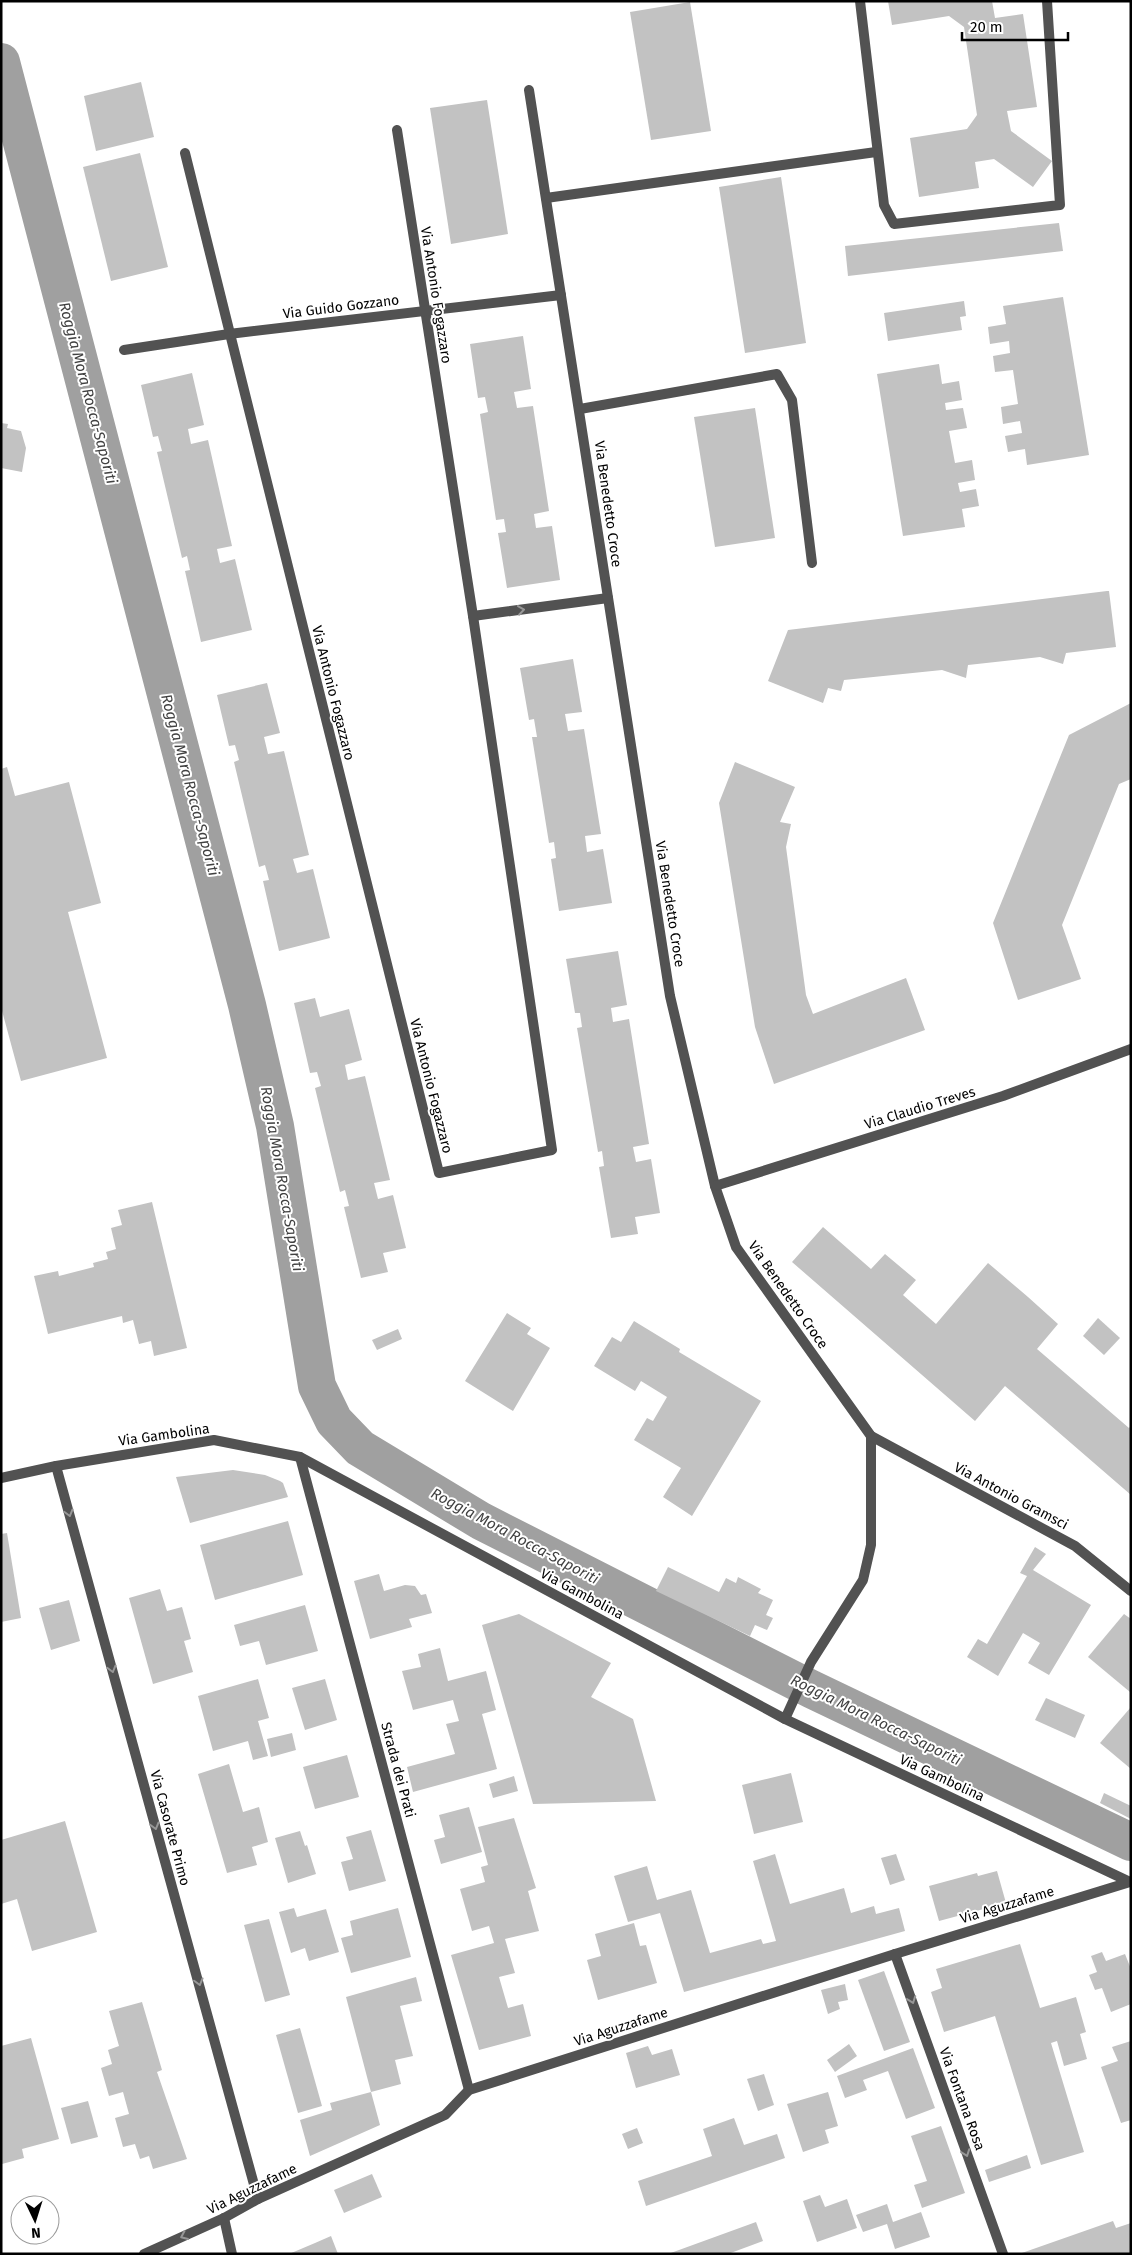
<svg xmlns="http://www.w3.org/2000/svg" width="1132" height="2255" viewBox="0 0 1132 2255" font-family="'Fira Sans',sans-serif">
<rect width="100%" height="100%" fill="#fff"/>
<g fill="none" stroke-linecap="round" stroke-linejoin="round">
<!-- canal -->
<polyline stroke="#a0a0a0" stroke-width="38" points="1,62 247,1005 275,1126 317,1386 334,1421 360,1448 481,1521 811,1689 1131,1842"/>
</g>
<!-- building -->
<g fill="#c2c2c2">
<polygon points="888,1 992,1 995,18 1023,14 1037,107 1007,111 1011,131 1052,161 1033,187 994,159 975,162 979,188 919,197 910,138 967,129 977,115 964,27 949,16 892,25"/>
<polygon points="690,2 711,131 651,140 630,12"/>
<polygon points="141,82 154,137 96,151 84,96"/>
<polygon points="487,100 508,234 451,244 430,108"/>
<polygon points="140,153 168,267 111,281 83,167"/>
<polygon points="781,177 806,343 745,353 719,187"/>
<polygon points="1059,223 1063,251 848,276 845,246"/>
<polygon points="1063,297 1089,455 1027,465 1025,449 1008,452 1005,436 1022,433 1020,421 1003,424 1001,407 1018,404 1013,370 995,372 993,356 1010,353 1009,341 990,344 988,327 1006,324 1003,306"/>
<polygon points="964,301 966,316 960,317 962,330 888,341 884,313"/>
<polygon points="523,336 531,389 514,392 517,408 533,406 549,511 534,514 536,528 552,526 560,580 507,588 498,533 506,532 504,519 496,520 480,414 488,412 485,397 478,398 470,344"/>
<polygon points="939,364 942,384 959,381 962,400 945,403 946,410 963,408 967,428 949,431 955,463 972,460 975,480 958,483 960,492 976,489 979,506 962,509 965,527 903,536 877,374"/>
<polygon points="192,373 204,425 188,429 191,444 208,440 232,546 217,549 220,563 235,559 252,630 201,642 185,571 190,570 187,556 182,558 157,452 162,451 158,436 153,437 141,385"/>
<polygon points="755,408 775,538 715,547 694,417"/>
<polygon points="1,423 8,424 7,428 21,431 26,448 22,472 1,468"/>
<polygon points="1107,591 1109,591 1116,647 1066,653 1063,664 1040,657 968,665 966,678 942,670 844,680 841,691 828,688 823,703 768,681 788,630"/>
<polygon points="573,659 582,712 565,714 568,731 584,729 601,834 585,836 587,852 603,849 612,903 559,911 551,859 556,858 554,842 549,843 532,737 537,737 534,719 529,720 520,668"/>
<polygon points="267,683 280,733 264,737 268,754 284,751 309,855 293,859 297,873 313,869 330,938 279,951 263,881 269,880 265,865 259,867 234,762 239,760 235,745 229,746 217,695"/>
<polygon points="1131,703 1131,779 1119,784 1062,925 1081,979 1018,1000 993,923 1069,735"/>
<polygon points="735,762 795,787 780,822 791,824 786,847 806,995 813,1014 906,978 925,1030 774,1084 755,1027 719,803"/>
<polygon points="7,767 15,796 69,782 101,903 68,912 107,1058 21,1081 1,1007 1,769"/>
<polygon points="618,951 627,1005 611,1008 613,1022 629,1019 649,1144 633,1147 636,1162 651,1159 660,1213 635,1217 638,1234 611,1238 599,1167 604,1166 602,1151 598,1152 577,1028 582,1027 580,1013 575,1013 566,959"/>
<polygon points="315,998 320,1017 349,1009 362,1060 345,1065 348,1080 365,1076 390,1180 374,1183 378,1199 393,1195 406,1248 383,1253 388,1272 361,1278 344,1207 349,1206 345,1190 340,1192 315,1088 321,1086 317,1072 310,1073 294,1003"/>
<polygon points="152,1202 187,1348 154,1356 151,1341 139,1344 133,1320 123,1323 122,1316 48,1334 34,1276 58,1271 59,1276 94,1267 93,1263 108,1259 106,1252 116,1249 111,1228 122,1225 118,1210"/>
<polygon points="823,1227 871,1269 885,1254 916,1280 903,1295 936,1324 988,1263 1028,1297 1058,1324 1037,1349 1129,1428 1131,1426 1131,1495 1005,1386 975,1421 792,1262"/>
<polygon points="507,1313 531,1328 527,1334 550,1348 513,1411 465,1381"/>
<polygon points="1098,1318 1120,1338 1104,1355 1083,1336"/>
<polygon points="634,1321 680,1349 679,1352 761,1401 692,1516 663,1497 681,1468 634,1440 647,1418 653,1421 667,1397 641,1381 635,1391 594,1366 612,1337 621,1342"/>
<polygon points="398,1329 402,1339 377,1350 372,1340"/>
<polygon points="233,1470 265,1475 280,1481 283,1483 288,1497 190,1523 176,1477"/>
<polygon points="288,1521 303,1575 215,1600 200,1545"/>
<polygon points="7,1533 21,1618 1,1622 1,1534"/>
<polygon points="1035,1547 1046,1554 1033,1570 1091,1605 1049,1675 1028,1663 1040,1643 1023,1633 998,1676 967,1657 978,1639 987,1644 1027,1576 1020,1573"/>
<polygon points="668,1567 719,1592 726,1578 736,1583 738,1577 761,1589 758,1593 773,1600 766,1615 773,1618 767,1630 755,1625 750,1636 656,1591"/>
<polygon points="379,1574 384,1591 405,1585 415,1586 421,1595 426,1594 432,1613 409,1619 412,1627 370,1639 354,1581"/>
<polygon points="160,1589 167,1611 182,1607 191,1639 184,1641 193,1672 153,1684 129,1598"/>
<polygon points="69,1600 80,1641 51,1650 39,1608"/>
<polygon points="305,1605 318,1651 266,1665 259,1641 240,1646 234,1625"/>
<polygon points="519,1614 611,1663 591,1697 633,1719 656,1801 533,1804 482,1625"/>
<polygon points="1124,1614 1131,1619 1130,1692 1088,1657"/>
<polygon points="440,1648 448,1681 486,1671 496,1710 482,1714 497,1769 413,1792 407,1767 455,1754 446,1724 459,1721 453,1700 413,1710 402,1671 421,1667 418,1654"/>
<polygon points="258,1679 269,1718 258,1721 268,1756 253,1760 248,1741 213,1751 198,1696"/>
<polygon points="325,1679 337,1720 305,1730 292,1688"/>
<polygon points="1046,1698 1085,1715 1075,1738 1035,1720"/>
<polygon points="1131,1707 1131,1769 1100,1743"/>
<polygon points="292,1733 296,1750 271,1757 267,1739"/>
<polygon points="347,1755 359,1797 315,1809 303,1767"/>
<polygon points="229,1764 243,1812 259,1807 268,1842 252,1847 257,1865 227,1873 198,1774"/>
<polygon points="791,1773 803,1822 754,1834 742,1785"/>
<polygon points="514,1776 518,1791 493,1798 489,1784"/>
<polygon points="1104,1793 1131,1806 1131,1819 1100,1803"/>
<polygon points="469,1807 482,1852 441,1864 434,1840 445,1837 439,1815"/>
<polygon points="514,1818 536,1888 528,1891 539,1931 505,1939 515,1973 499,1977 508,2008 523,2004 531,2036 479,2050 451,1955 494,1943 489,1926 472,1931 460,1889 485,1882 481,1867 488,1865 478,1827"/>
<polygon points="65,1821 97,1932 32,1951 17,1899 1,1904 1,1840"/>
<polygon points="371,1830 386,1881 349,1891 341,1862 353,1859 346,1837"/>
<polygon points="300,1831 305,1846 307,1845 316,1874 288,1883 275,1838"/>
<polygon points="775,1854 790,1904 844,1888 851,1913 874,1906 876,1914 899,1908 905,1931 684,1992 660,1913 628,1922 614,1876 647,1866 657,1900 691,1890 710,1953 761,1939 763,1944 776,1941 753,1861"/>
<polygon points="896,1854 905,1880 890,1885 881,1858"/>
<polygon points="997,1871 1006,1903 939,1921 929,1886 977,1873 978,1876"/>
<polygon points="294,1908 297,1917 326,1909 339,1952 309,1961 305,1948 291,1953 279,1912"/>
<polygon points="398,1908 411,1957 351,1973 341,1938 353,1935 350,1921"/>
<polygon points="269,1919 290,1995 265,2002 244,1925"/>
<polygon points="634,1923 640,1946 646,1945 657,1983 598,2000 587,1960 601,1956 595,1934"/>
<polygon points="1020,1944 1040,2008 1076,1997 1086,2032 1080,2034 1087,2059 1064,2066 1057,2041 1051,2043 1084,2152 1041,2165 995,2016 944,2032 931,1992 942,1988 936,1969"/>
<polygon points="1102,1952 1106,1961 1125,1954 1131,1969 1131,2004 1111,2012 1102,1988 1095,1990 1089,1975 1097,1972 1091,1956"/>
<polygon points="884,1971 910,2042 884,2051 858,1980"/>
<polygon points="416,1977 422,2001 400,2006 413,2056 395,2060 401,2084 371,2092 346,1997"/>
<polygon points="845,1984 848,2000 838,2002 840,2009 828,2014 821,1990"/>
<polygon points="142,2002 162,2070 157,2072 187,2159 153,2169 149,2156 140,2159 135,2144 123,2147 115,2118 129,2114 123,2092 109,2096 101,2068 112,2064 108,2050 119,2046 109,2011"/>
<polygon points="300,2028 322,2106 298,2113 276,2035"/>
<polygon points="31,2038 59,2139 22,2149 24,2158 2,2164 1,2046"/>
<polygon points="1131,2041 1131,2120 1121,2123 1101,2067 1118,2061 1112,2047"/>
<polygon points="849,2044 857,2056 835,2072 827,2060"/>
<polygon points="648,2046 652,2055 672,2049 680,2075 636,2088 626,2053"/>
<polygon points="913,2048 935,2108 906,2119 888,2071 863,2080 867,2090 845,2098 837,2076"/>
<polygon points="764,2074 774,2105 758,2111 747,2079"/>
<polygon points="371,2092 380,2125 310,2156 300,2120 332,2110 330,2103"/>
<polygon points="828,2092 838,2126 825,2130 829,2143 803,2152 787,2104"/>
<polygon points="88,2101 98,2137 71,2144 61,2108"/>
<polygon points="734,2118 744,2145 777,2134 785,2158 646,2206 638,2181 712,2156 703,2129"/>
<polygon points="941,2126 965,2193 922,2208 914,2185 927,2181 911,2136"/>
<polygon points="637,2128 643,2143 628,2149 622,2134"/>
<polygon points="1027,2155 1031,2168 989,2182 985,2170"/>
<polygon points="372,2174 382,2197 344,2213 334,2190"/>
<polygon points="820,2195 825,2207 847,2199 857,2228 817,2242 803,2201"/>
<polygon points="887,2204 893,2222 921,2212 930,2237 895,2249 887,2224 863,2232 856,2215"/>
<polygon points="1113,2221 1116,2228 1131,2223 1131,2254 1019,2254"/>
<polygon points="756,2222 763,2241 728,2254 668,2254"/>
<polygon points="331,2236 338,2254 289,2254 315,2243"/>
</g>
<g fill="none" stroke-linecap="round" stroke-linejoin="round">
<!-- lane -->
<polyline stroke="#525252" stroke-width="10" points="473,616 608,598"/>
<!-- street -->
<g stroke="#525252" stroke-width="10">
<polyline points="860,1 884,205 894,224 1060,205 1047,1"/>
<polyline points="529,90 670,996 715,1186 736,1247 871,1436 871,1545 863,1580 811,1662 785,1719"/>
<polyline points="185,153 439,1173 552,1150 473,616 397,130"/>
<polyline points="546,198 876,152"/>
<polyline points="124,350 229,334 561,295"/>
<polyline points="580,409 777,374 792,400 812,563"/>
<polyline points="715,1186 1003,1096 1131,1049"/>
<polyline points="871,1436 1075,1546 1131,1591"/>
<polyline points="300,1457 469,2090"/>
<polyline points="56,1466 258,2199"/>
<polyline points="1,1478 56,1466 214,1440 300,1457 785,1719 1128,1881"/>
<polyline points="895,1954 1003,2254"/>
<polyline points="224,2218 232,2254"/>
<polyline points="144,2254 224,2218 258,2199 445,2115 469,2090 895,1954 1130,1882"/>
</g>
</g>
<!-- one-way arrows -->
<defs><path id="oneway-chevron" d="M-2-3.5L2.5 0L-2 3.5" fill="none" stroke-width="1.6" stroke-linecap="round" stroke-linejoin="round" transform="scale(1.25)"/></defs>
<g stroke="#979797">
<use href="#oneway-chevron" transform="translate(521 610) rotate(-8)"/>
<use href="#oneway-chevron" transform="translate(69 1513) rotate(75)"/>
<use href="#oneway-chevron" transform="translate(112 1669) rotate(75)"/>
<use href="#oneway-chevron" transform="translate(155 1826) rotate(75)"/>
<use href="#oneway-chevron" transform="translate(199 1982) rotate(75)"/>
<use href="#oneway-chevron" transform="translate(912 2000) rotate(70)"/>
<use href="#oneway-chevron" transform="translate(966 2153) rotate(70)"/>
<use href="#oneway-chevron" transform="translate(184 2236) rotate(156)"/>
</g>
<g text-anchor="middle" dominant-baseline="central" stroke-width="4" stroke-linejoin="round" paint-order="stroke">
<!-- street labels -->
<g font-size="14" fill="#000" stroke="#fff">
<text transform="translate(436 295) rotate(81)">Via Antonio Fogazzaro</text>
<text transform="translate(341 307) rotate(-7)">Via Guido Gozzano</text>
<text transform="translate(608 504) rotate(82)">Via Benedetto Croce</text>
<text transform="translate(333 693) rotate(76)">Via Antonio Fogazzaro</text>
<text transform="translate(670 904) rotate(81)">Via Benedetto Croce</text>
<text transform="translate(431 1086) rotate(76)">Via Antonio Fogazzaro</text>
<text transform="translate(920 1108) rotate(-17)">Via Claudio Treves</text>
<text transform="translate(788 1295) rotate(55)">Via Benedetto Croce</text>
<text transform="translate(164 1435) rotate(-8)">Via Gambolina</text>
<text transform="translate(1011 1496) rotate(28)">Via Antonio Gramsci</text>
<text transform="translate(582 1594) rotate(28)">Via Gambolina</text>
<text transform="translate(398 1770) rotate(75)">Strada dei Prati</text>
<text transform="translate(942 1778) rotate(25)">Via Gambolina</text>
<text transform="translate(170 1828) rotate(75)">Via Casorate Primo</text>
<text transform="translate(1007 1905) rotate(-17)">Via Aguzzafame</text>
<text transform="translate(621 2027) rotate(-18)">Via Aguzzafame</text>
<text transform="translate(962 2099) rotate(70)">Via Fontana Rosa</text>
<text transform="translate(252 2189) rotate(-26)">Via Aguzzafame</text>
</g>
<!-- water labels -->
<g font-size="15" font-style="italic" fill="#414141" stroke="#fff">
<text transform="translate(88 393) rotate(75)">Roggia Mora Rocca-Saporiti</text>
<text transform="translate(190 785) rotate(75)">Roggia Mora Rocca-Saporiti</text>
<text transform="translate(282 1179) rotate(80)">Roggia Mora Rocca-Saporiti</text>
<text transform="translate(515 1536) rotate(28)">Roggia Mora Rocca-Saporiti</text>
<text transform="translate(876 1720) rotate(26)">Roggia Mora Rocca-Saporiti</text>
</g>
</g>
<!-- border -->
<rect width="1132" height="2255" fill="none" stroke="#000000" stroke-width="5"/>
<!-- north arrow -->
<g transform="translate(35 2220) rotate(176)"><circle r="24" fill="#ffffff" stroke="#999999"/>
<path d="M0-4L9 19L0 12L-9 19Z" fill="#000000"/>
<text y="-8" font-size="14" font-weight="bold" text-anchor="middle" fill="#000000">N</text>
</g>
<!-- scale -->
<path d="M962 32v8h106v-8" fill="none" stroke="#000000" stroke-width="2.5"/>
<text x="970" y="32" font-size="15" fill="#000000" stroke="#ffffff" stroke-width="4" paint-order="stroke">20 m</text>
</svg>
